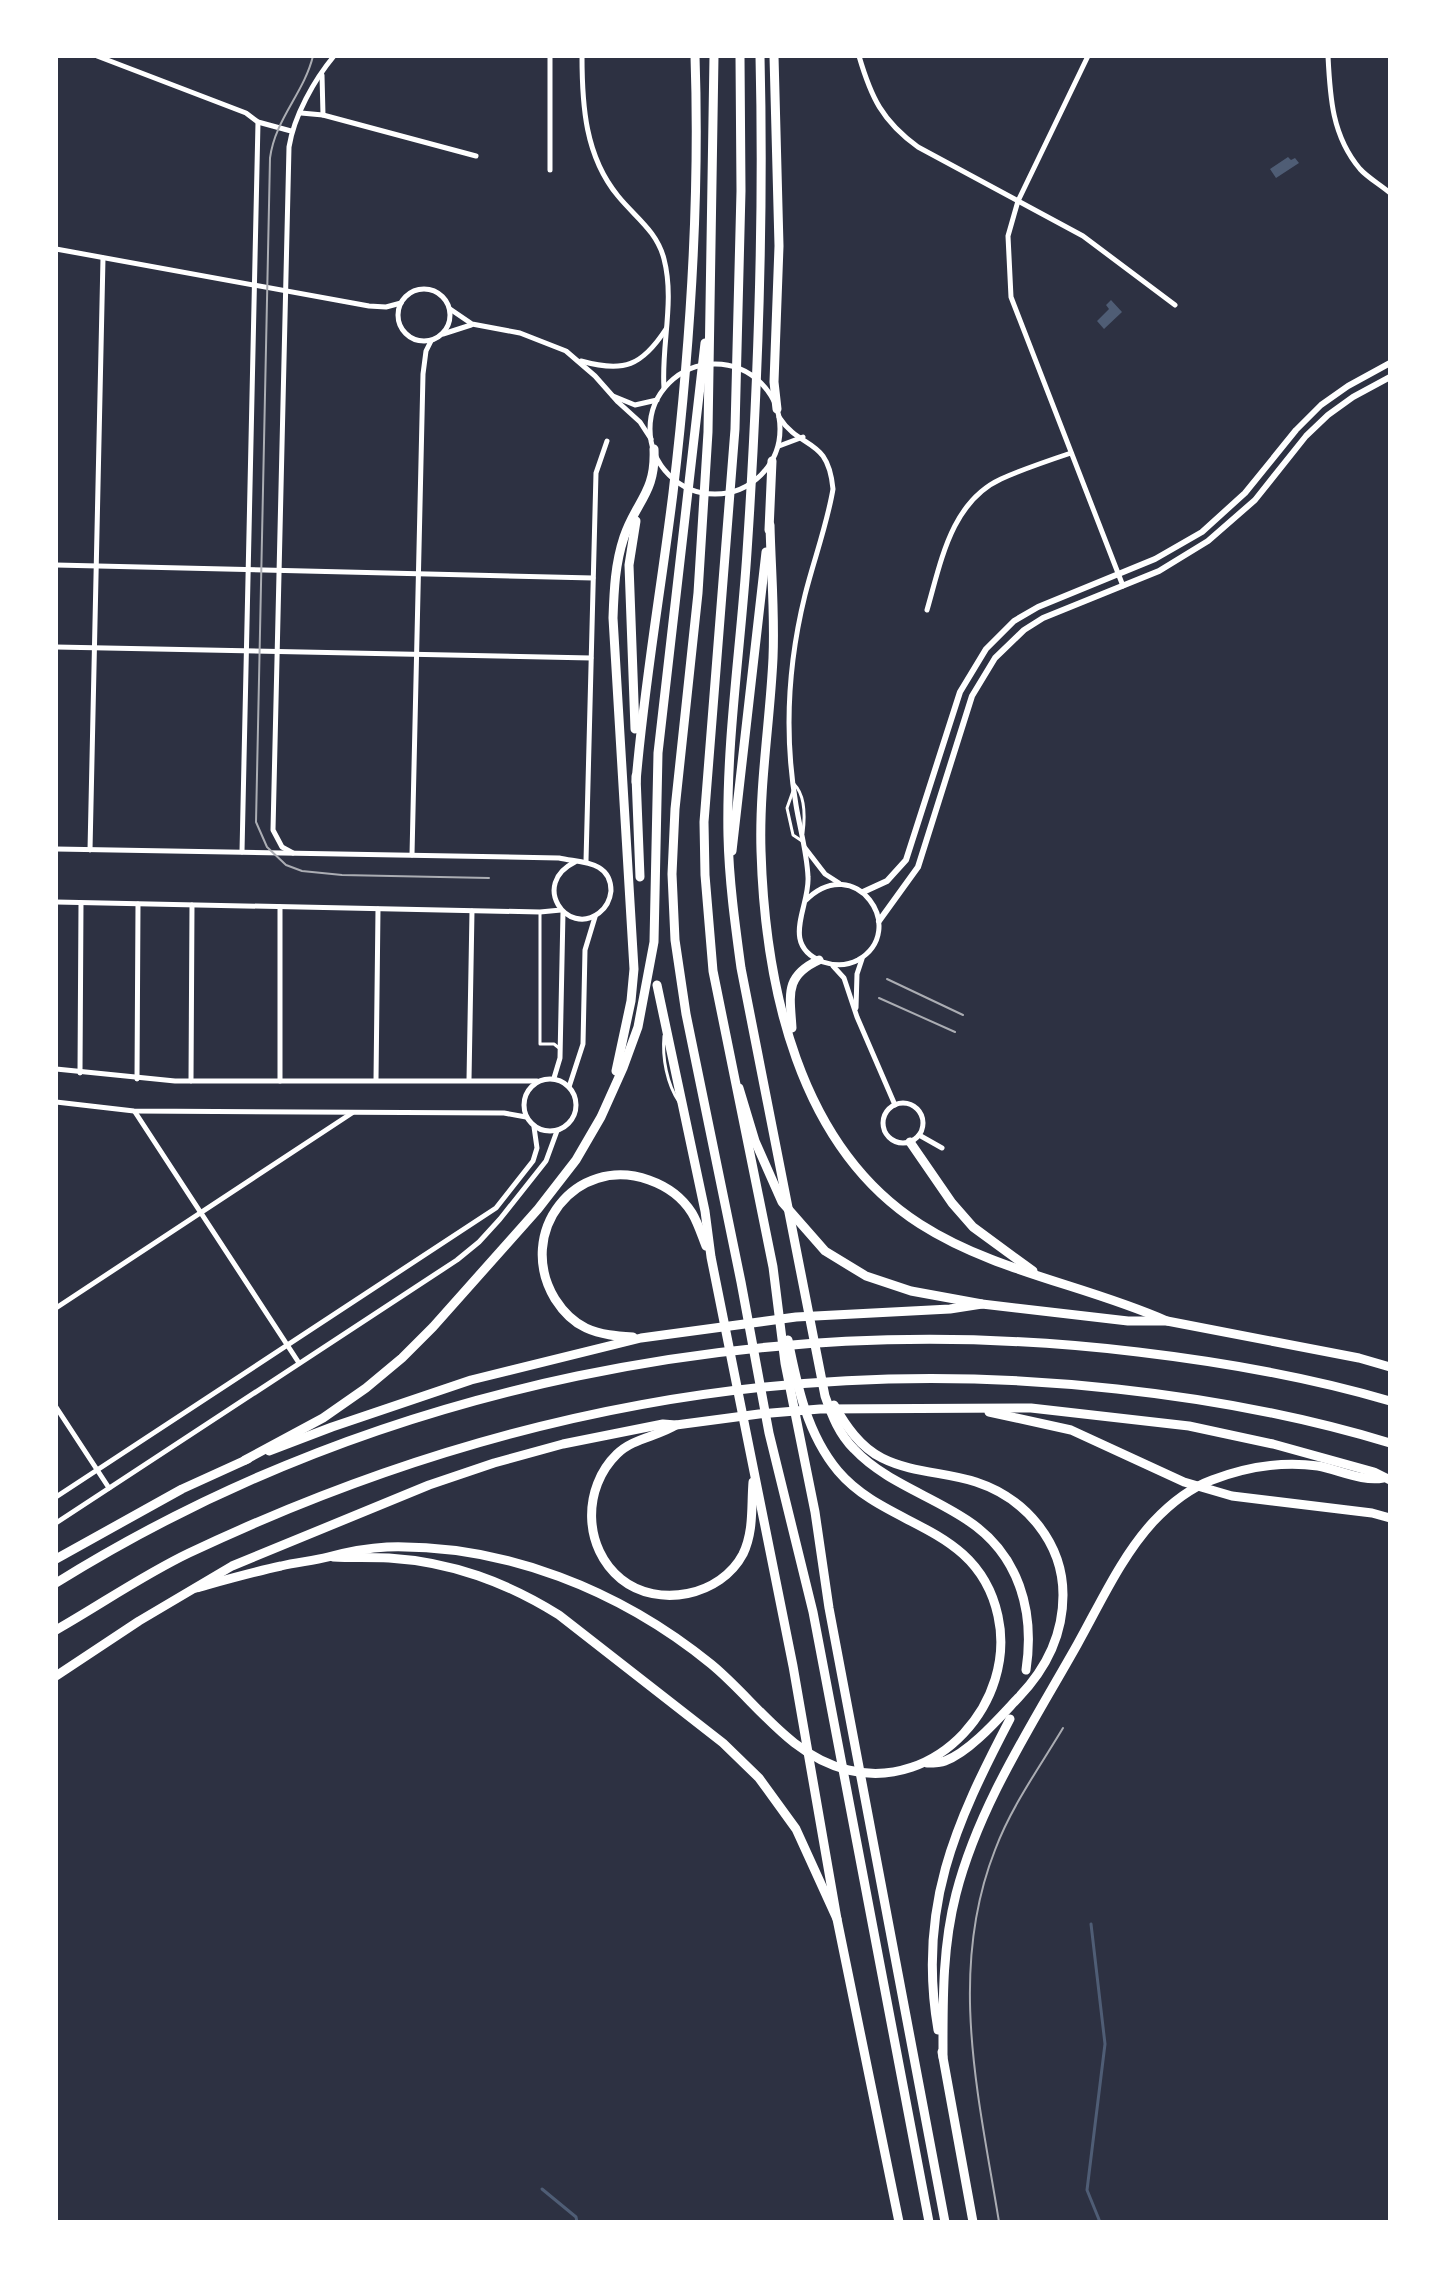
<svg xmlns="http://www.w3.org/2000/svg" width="1446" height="2278" viewBox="0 0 1446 2278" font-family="'Libre Baskerville',serif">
<rect width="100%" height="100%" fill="#2d3142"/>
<!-- water -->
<g fill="#4f5d75">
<polygon points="1288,157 1291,160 1295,158 1299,163 1276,178 1270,169"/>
<polygon points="1111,300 1122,312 1104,329 1097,321 1109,309 1106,305"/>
</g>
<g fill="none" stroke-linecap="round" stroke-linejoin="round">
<!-- stream -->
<g stroke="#4f5d75" stroke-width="3">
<polyline points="1091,1924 1105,2044 1087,2190 1100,2222"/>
<polyline points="542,2189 576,2217 577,2222"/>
</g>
<!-- service -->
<g stroke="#fff" stroke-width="3">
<path d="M 794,784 C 806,796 805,817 803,833"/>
<polyline points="793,791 787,808 793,835 802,841"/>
<polyline points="540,912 540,1044 554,1044 559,1048"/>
<path d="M 664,1036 C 662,1058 667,1084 679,1102"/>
</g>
<!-- minor -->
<g stroke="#fff" stroke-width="5">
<polyline points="97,56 246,113 258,122 291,131"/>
<polyline points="550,56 550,170"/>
<path d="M 582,56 C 582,105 585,156 618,196 C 635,217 657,231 664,259 C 675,301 661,346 664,388"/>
<path d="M 859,56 C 871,97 882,121 918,147 L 1083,236 L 1175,305"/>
<polyline points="1088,56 1018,201 1008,236 1011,297 1123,586"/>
<path d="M 1328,56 C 1330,97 1332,136 1360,169 C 1368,178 1381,185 1390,193"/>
<polyline points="301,113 323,115 322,75"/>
<polyline points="323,115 476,156"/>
<polyline points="56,249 369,306 386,307 401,303"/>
<circle cx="424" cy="315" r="26"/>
<polyline points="450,309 472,324 520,333 566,351 595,376 618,402 640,422 651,439"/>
<polyline points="443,334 471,325"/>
<path d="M 581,361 C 624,373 642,366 666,329"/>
<circle cx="715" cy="429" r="65"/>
<polyline points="613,396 635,405 657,400"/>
<path d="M 779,417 C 801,451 828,436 833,489 C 827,525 814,559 805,595 C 788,664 784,735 796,805 C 800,829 807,853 808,877 C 810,907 779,945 823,962 C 835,966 847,966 858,960 C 910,930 855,850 805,901"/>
<polyline points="779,446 803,437"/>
<polyline points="56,565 593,578"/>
<path d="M 927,610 C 941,562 951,502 1001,479 C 1023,469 1047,461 1071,453"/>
<polyline points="56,647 591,658"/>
<polyline points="805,848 825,874 839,883"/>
<path d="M 56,849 L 559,858 C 580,863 611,860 611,891 C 610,900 607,907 599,913 C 567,937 530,884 575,862"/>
<polyline points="90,850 103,258"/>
<polyline points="242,852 258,122"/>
<path d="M 293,853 L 282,847 L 273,830 L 289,147 C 294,116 314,80 334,56"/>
<polyline points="412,855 423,374 426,351 431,341"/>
<polyline points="586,861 596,473 607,441"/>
<polyline points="56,902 540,912 561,910"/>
<polyline points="833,966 844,978 857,1017 895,1105"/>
<polyline points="856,1008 857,974 862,959"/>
<polyline points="56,1069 175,1081 537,1081"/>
<polyline points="80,1073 81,903"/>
<polyline points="554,1078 560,1058 563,912"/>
<circle cx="550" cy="1105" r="26"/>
<polyline points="137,1079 138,904"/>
<polyline points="376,1080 378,909"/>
<polyline points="469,1080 472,911"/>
<polyline points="191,1081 192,905"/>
<polyline points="280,1081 280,907"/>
<polyline points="569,1087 583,1044 585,950 595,917"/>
<polyline points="56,1102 134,1111 504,1113 526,1117"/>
<circle cx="903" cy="1123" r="20"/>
<polyline points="135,1112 299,1363"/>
<polyline points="919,1135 942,1148"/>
<polyline points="56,1308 352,1113"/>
<polyline points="56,1407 109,1488"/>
<polyline points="56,1497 496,1208 533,1161 537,1148 534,1127"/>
<polyline points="56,1523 457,1260 479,1242 500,1219 546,1161 557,1131"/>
</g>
<!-- tertiary -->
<g stroke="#fff" stroke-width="6">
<polyline points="863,892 887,881 906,860 960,692 986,649 1014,621 1038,607 1155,559 1202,532 1245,493 1296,430 1321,405 1348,386 1390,363"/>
<polyline points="879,921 918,867 972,696 995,658 1024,630 1043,618 1159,571 1208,541 1255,500 1306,436 1328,415 1353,397 1390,377"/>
</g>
<!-- trunk -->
<path stroke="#fff" stroke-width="9" d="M 333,1557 C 352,1558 370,1557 389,1558 C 452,1562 506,1582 559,1615 L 723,1743 L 759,1778 L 796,1829 L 837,1919 L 899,2222"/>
<!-- motorway -->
<g stroke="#fff" stroke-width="9">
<polyline points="714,56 708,432 698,593 675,809 672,874 675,940 686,1014 741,1282 769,1433 813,1612 929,2222"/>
<polyline points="740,56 741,191 735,429 704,822 705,875 713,971 773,1267 785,1363 815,1512 829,1608 945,2222"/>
<path d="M 760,56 C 764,221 758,387 747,552 C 741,646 726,741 728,836 C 729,880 735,924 741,968 L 825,1396 C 832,1416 839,1434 854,1449 C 885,1482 930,1495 967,1520 C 1019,1554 1035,1611 1026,1670"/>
<polyline points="774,56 779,246 774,382 777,409"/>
<path d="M 770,525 C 771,569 775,614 773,658 C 770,722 759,786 761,851 C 765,985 798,1146 920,1224 C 995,1272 1086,1285 1167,1321"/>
<polyline points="769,530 772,461"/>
<polyline points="635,729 629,565 636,521"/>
<polyline points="636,776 640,877"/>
<path d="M 636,782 C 644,685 661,590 673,493 C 690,349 700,201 695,56"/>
<polyline points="732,851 766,552"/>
<polyline points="657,985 705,1211 711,1257 793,1666 837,1919"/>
<path d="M 792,1028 C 790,995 784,976 819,960"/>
<path d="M 616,1071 L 631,1001 L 634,969 L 613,618 C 614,590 615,564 624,537 C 636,501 656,493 654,449"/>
<polyline points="739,1088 755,1141 782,1202 825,1251 866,1276 911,1291 982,1304 1128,1321 1167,1321 1359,1358 1390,1367"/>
<polyline points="910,1142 952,1203 973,1227 1033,1271"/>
<path d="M 633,1337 C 617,1336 601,1335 586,1328 C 573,1322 562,1310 555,1299 C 515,1233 575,1154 649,1180 C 666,1186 682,1197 692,1213 C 698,1223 702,1236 706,1246"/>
<path d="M 834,1405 C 846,1426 860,1447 882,1458 C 912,1473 945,1472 976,1482 C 1025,1498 1063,1542 1063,1595 C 1063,1635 1046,1669 1018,1698 C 1000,1717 970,1752 945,1761 C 940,1763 932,1763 927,1763"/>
<polyline points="989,1412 1071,1430 1184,1482 1232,1496 1372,1513 1390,1518"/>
<path d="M 676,1425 C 657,1437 633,1438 617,1454 C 582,1488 583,1548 621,1579 C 658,1609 721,1596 743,1554 C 754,1531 751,1507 753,1482"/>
<polyline points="269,1451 332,1427 471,1380 641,1338 796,1317 950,1309 982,1304"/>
<polyline points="245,1460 323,1418 366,1388 402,1358 433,1327 538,1209 576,1160 601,1117 623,1068 638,1027 654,942 658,753 705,343"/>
<polyline points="56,1559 182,1489 248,1459"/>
<path d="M 56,1583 C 376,1384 766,1307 1138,1352 C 1222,1362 1309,1377 1390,1401"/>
<path d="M 196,1588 C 225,1580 253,1572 281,1566 C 297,1562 313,1561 328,1557 C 347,1552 367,1548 387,1547 C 505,1544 620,1590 711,1664 C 755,1700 789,1756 848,1770 C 937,1792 1017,1702 998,1616 C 978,1524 887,1529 838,1471 C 807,1434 797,1385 788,1340"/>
<path d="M 56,1630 C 100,1605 143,1575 189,1553 C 485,1413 790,1352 1117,1389 C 1209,1399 1301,1416 1390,1443"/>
<polyline points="56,1676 139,1621 232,1566 429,1485 494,1463 563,1444 663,1424 676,1425 759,1414 820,1409 1031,1408 1189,1426 1273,1444 1374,1472 1390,1480"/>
<path d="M 938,2030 C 917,1908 955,1824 1010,1719"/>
<polyline points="942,2052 973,2222"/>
<path d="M 943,2057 C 943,2002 942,1948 956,1894 C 979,1805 1032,1725 1077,1645 C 1100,1604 1121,1557 1153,1522 C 1169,1505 1190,1488 1212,1480 C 1246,1467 1282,1461 1318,1466 C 1339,1470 1363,1482 1383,1478"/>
</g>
<!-- tram -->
<g stroke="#abadb3" stroke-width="2">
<path d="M 313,56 C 304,93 275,119 270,158 L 256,822 L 267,847 L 286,865 L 302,871 L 342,875 L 489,878"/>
<polyline points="887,979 963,1015"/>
<polyline points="879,998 955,1032"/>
<path d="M 999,2222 C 979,2098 947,1972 995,1850 C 1011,1807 1039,1768 1063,1728"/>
</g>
</g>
<!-- border -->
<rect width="1446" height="2278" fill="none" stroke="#ffffff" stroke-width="116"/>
</svg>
